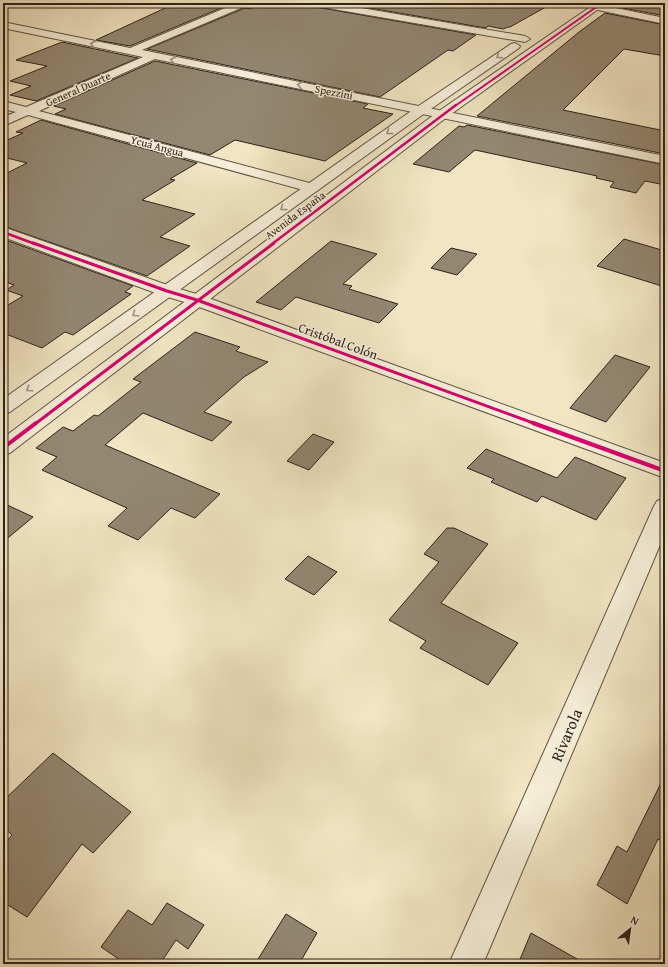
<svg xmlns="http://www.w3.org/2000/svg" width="668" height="967" viewBox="0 0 668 967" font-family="'Gentium Book Plus',serif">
<rect width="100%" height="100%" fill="#f1e5c3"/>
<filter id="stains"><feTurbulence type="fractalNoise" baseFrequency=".005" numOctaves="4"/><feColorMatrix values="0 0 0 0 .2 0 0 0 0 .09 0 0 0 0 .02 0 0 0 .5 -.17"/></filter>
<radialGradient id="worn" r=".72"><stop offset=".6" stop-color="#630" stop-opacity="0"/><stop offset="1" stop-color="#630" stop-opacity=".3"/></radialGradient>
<!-- building -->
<g fill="#938772" stroke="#2e211a">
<polygon points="176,3 213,3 228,5 130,46 96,40"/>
<polygon points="264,3 310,3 316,7 476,35 453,51 448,50 380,97 147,49 245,8 250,9"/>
<polygon points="341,3 553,3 510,27 508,27 503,29 488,26 486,28"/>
<polygon points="641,3 665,3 665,16 623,8 627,5 635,6"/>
<polygon points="605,13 665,25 665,56 624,49 563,110 665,131 665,154 477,116 579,32"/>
<polygon points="62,42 138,58 36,101 10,95 31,86 10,81 47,66 16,60"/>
<polygon points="155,61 368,104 363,108 393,114 325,161 235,140 210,155 55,114 66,109 54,106"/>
<polygon points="41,120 197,163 170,179 175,180 142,200 195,214 160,237 190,246 147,276 3,226 3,175 27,163 3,157 3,142 23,133 16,132"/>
<polygon points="467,125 665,165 665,185 645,181 636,193 610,187 614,182 596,178 597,176 475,150 449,172 413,164 459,126 464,127"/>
<polygon points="3,239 133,286 125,292 131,294 73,335 65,332 42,348 3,333 3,308 23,296 6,290 14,285 3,281"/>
<polygon points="624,239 665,251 665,287 597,266"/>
<polygon points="331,241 377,254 343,284 352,286 349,289 398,304 379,323 296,297 281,310 256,302"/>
<polygon points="451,248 477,254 457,275 431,268"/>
<polygon points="195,332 240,347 236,351 268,362 244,377 204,412 232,422 212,441 143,413 105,445 220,494 195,518 171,508 138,540 108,526 127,508 42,470 57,457 36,448 63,427 73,431 94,415 98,416 141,382 133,379"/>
<polygon points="615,355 650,367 606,422 570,408"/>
<polygon points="313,434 334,442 309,470 287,461"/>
<polygon points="486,449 557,478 575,457 626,478 596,520 542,496 537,502 491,482 494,479 467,468"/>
<polygon points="3,503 33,517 3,542"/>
<polygon points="447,528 454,528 488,544 441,603 518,643 488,685 420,648 426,641 389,620 439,562 424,554"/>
<polygon points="308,556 337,572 314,595 285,579"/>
<polygon points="53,753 131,812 93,853 82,844 27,917 3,902 3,846 12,835 3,827 3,801"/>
<polygon points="665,775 665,843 658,839 627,904 597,885 617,846 627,852"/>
<polygon points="167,903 204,925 188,949 176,940 160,964 126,964 101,947 128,910 152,925"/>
<polygon points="286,914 317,933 299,964 255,964"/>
<polygon points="531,933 586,964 518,964"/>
</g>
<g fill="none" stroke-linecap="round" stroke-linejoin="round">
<defs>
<g id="minor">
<polygon points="237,3 250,3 248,5 142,50 665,156 665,164 155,59 39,111 317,185 319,188 317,191 312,192 307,191 28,115 3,126 3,117 16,112 3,109 3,101 26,107 143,57 3,28 3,22 130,48"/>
<polygon points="311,3 332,3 525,36 530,39 525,42 316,6"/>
<polygon points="569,3 581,3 582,4 577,7"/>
<polygon points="596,4 665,18 665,24 593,9 591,7 593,5"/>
<polygon points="3,227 173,287 203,296 665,463 665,478 191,304 161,295 3,237"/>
<polygon points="665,498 665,533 483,964 449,964 654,506 657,501"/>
</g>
<g id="tertiary">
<polygon points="596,3 607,3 447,117 10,453 3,455 3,438 439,111"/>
<polygon points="515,43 520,46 519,48 425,113 10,412 3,414 3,399 417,107 511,44"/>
</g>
</defs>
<!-- minor casing -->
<use href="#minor" stroke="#5f5244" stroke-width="2"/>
<!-- tertiary casing -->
<use href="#tertiary" stroke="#5f5244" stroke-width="2"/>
<!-- minor -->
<use href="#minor" fill="#f6eed8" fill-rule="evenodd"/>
<!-- tertiary -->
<use href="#tertiary" fill="#f6eed8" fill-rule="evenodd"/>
<defs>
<polyline id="cycleway-far3" points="455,106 602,3"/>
<g id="cycleway-far2">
<polyline points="3,232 35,244"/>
<polyline points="272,244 456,105"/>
</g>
<g id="cycleway-far1">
<polyline points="33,243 167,291 197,300 536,424"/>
<polyline points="35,424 274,243"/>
</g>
<g id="cycleway">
<polyline points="533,423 665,471"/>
<polyline points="3,448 36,423"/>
</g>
</defs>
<!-- cycleway-far3 casing -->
<use href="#cycleway-far3" stroke="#f6eed8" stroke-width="3"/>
<!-- cycleway-far2 casing -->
<use href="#cycleway-far2" stroke="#f6eed8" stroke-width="4"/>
<!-- cycleway-far1 casing -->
<use href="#cycleway-far1" stroke="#f6eed8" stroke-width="5"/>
<!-- cycleway casing -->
<use href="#cycleway" stroke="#f6eed8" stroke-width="6"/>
<!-- cycleway-far3 -->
<use href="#cycleway-far3" stroke="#d6006c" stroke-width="2"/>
<!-- cycleway-far2 -->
<use href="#cycleway-far2" stroke="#d6006c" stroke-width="2.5"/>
<!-- cycleway-far1 -->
<use href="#cycleway-far1" stroke="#d6006c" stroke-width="3"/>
<!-- cycleway -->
<use href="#cycleway" stroke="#d6006c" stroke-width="4"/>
</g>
<!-- one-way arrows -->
<defs><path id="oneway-chevron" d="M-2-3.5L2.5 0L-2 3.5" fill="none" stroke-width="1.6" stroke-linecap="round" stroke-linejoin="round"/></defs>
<g stroke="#9c9282">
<use href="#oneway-chevron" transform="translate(93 44) rotate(-168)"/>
<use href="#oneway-chevron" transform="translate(499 56) rotate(146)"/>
<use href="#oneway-chevron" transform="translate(173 60) rotate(-169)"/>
<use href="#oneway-chevron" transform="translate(300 85) rotate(-169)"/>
<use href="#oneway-chevron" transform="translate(389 132) rotate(144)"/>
<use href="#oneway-chevron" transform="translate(283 208) rotate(144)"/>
<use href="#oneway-chevron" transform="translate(135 314) rotate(145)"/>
<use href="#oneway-chevron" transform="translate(29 389) rotate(145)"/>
</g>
<g text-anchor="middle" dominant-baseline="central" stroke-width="3" stroke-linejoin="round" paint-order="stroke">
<!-- far-street labels -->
<g font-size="11" fill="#2e211a" stroke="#f6eed8">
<text transform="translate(78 89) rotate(-24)">General Duarte</text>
<text transform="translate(334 92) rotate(11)">Spezzini</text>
<text transform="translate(157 146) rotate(15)">Ycuá Angua</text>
<text transform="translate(295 215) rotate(-37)">Avenida España</text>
</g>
<!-- street labels -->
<g font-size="13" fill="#2e211a" stroke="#f6eed8">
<text transform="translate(338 341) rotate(20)">Cristóbal Colón</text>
</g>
<!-- near-street labels -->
<g font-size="16" fill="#2e211a" stroke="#f6eed8">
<text transform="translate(566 735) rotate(-67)">Rivarola</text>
</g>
</g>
<!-- margin -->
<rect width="668" height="967" fill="none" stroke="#f1e5c3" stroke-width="16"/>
<rect x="4" y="4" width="660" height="959" fill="none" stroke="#2e211a" stroke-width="2"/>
<rect x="8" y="8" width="652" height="951" fill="none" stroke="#2e211a"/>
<!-- north arrow -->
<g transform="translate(630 929) rotate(29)" stroke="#f6eed8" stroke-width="3" paint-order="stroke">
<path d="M0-3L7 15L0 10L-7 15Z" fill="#2e211a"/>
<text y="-6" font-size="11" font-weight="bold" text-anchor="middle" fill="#2e211a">N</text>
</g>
<rect width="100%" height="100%" filter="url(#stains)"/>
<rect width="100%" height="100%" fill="url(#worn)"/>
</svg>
